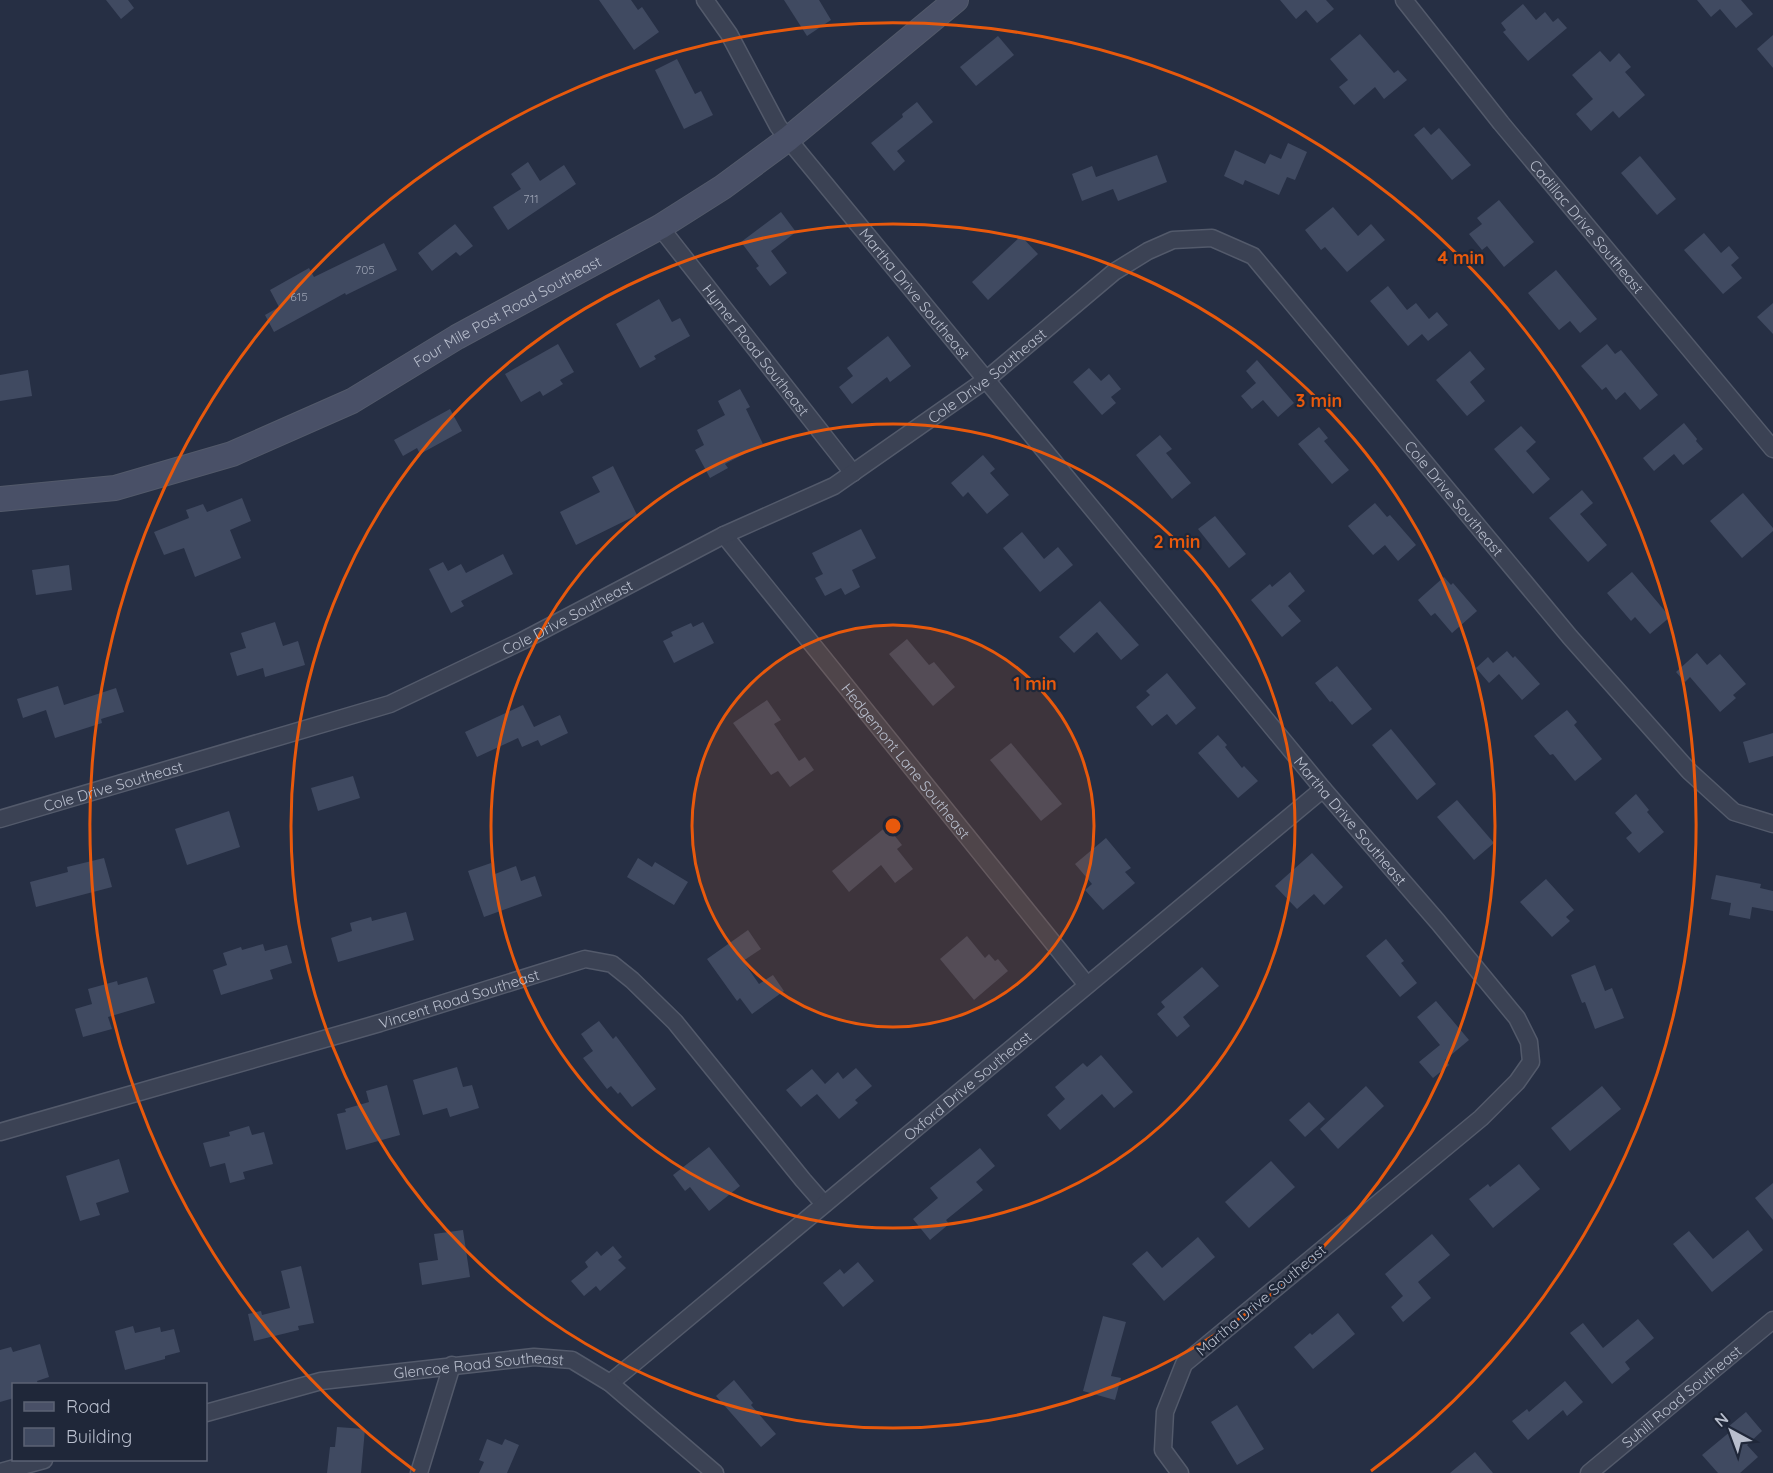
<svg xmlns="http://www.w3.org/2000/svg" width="1773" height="1473" viewBox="0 0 1773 1473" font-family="Quicksand,sans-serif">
<rect width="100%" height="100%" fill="#262f44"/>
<!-- building -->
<g fill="#404a61">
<polygon points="106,0 128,0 134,8 121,19"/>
<polygon points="599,0 631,0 638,10 642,7 659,32 634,50"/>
<polygon points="784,0 819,0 831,20 807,36"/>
<polygon points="1280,0 1326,0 1334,9 1317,23 1306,10 1296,19"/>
<polygon points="1697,0 1741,0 1753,14 1736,28 1720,9 1711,17"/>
<polygon points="1523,4 1536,20 1545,12 1553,22 1558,18 1567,28 1528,61 1503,32 1506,30 1501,23"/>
<polygon points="1360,34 1394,73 1398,70 1407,80 1384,99 1375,87 1354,105 1339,87 1348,80 1330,59"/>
<polygon points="1773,35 1773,68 1757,49"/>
<polygon points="998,36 1014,55 976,86 960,67"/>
<polygon points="1600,51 1610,62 1619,53 1631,67 1625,72 1645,95 1619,118 1613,111 1591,131 1576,114 1593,99 1572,75"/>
<polygon points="677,59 695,94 701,91 713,115 684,129 655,70"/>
<polygon points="917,102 933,122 897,151 905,161 894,171 871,143 903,117 902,114"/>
<polygon points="1424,127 1431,135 1439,128 1471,165 1452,180 1414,135"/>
<polygon points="1288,143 1307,152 1295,180 1287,177 1279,195 1245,180 1243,185 1224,176 1235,150 1265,164 1270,154 1281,159"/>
<polygon points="1157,155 1167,182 1118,201 1113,189 1082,201 1072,174 1092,166 1096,177"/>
<polygon points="1640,156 1676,199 1657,215 1621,173"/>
<polygon points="528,162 540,181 564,165 576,184 508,230 493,207 521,189 511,174"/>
<polygon points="1499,200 1534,242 1504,267 1487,246 1482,250 1469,234 1482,224 1477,218"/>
<polygon points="1333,207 1358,236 1371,224 1385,240 1347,272 1325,247 1321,250 1305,230"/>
<polygon points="781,212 796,232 771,251 787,273 770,286 756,268 759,266 741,242"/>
<polygon points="455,224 473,246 460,256 456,252 432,271 418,253"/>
<polygon points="1704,233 1721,253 1729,246 1739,258 1731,265 1742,278 1723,294 1684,250"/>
<polygon points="1021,236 1038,254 988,300 972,282"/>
<polygon points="384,243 397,270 346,295 345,293 274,332 265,315 279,307 270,290 309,268 314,277"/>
<polygon points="1556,270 1597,319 1580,333 1570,321 1559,330 1528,293"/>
<polygon points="1388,286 1407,310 1416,303 1429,319 1437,312 1448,325 1428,341 1422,334 1408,346 1370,301"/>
<polygon points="659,299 672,322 680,318 690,336 654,356 656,359 640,368 616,324"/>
<polygon points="1773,303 1773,334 1757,317"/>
<polygon points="888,336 911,366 890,382 887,377 852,404 839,387 853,376 847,368"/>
<polygon points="558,344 574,372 560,380 563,384 543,396 540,391 521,402 505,374"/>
<polygon points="1607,344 1615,354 1621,350 1658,395 1640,410 1625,392 1616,400 1606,387 1602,390 1581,366"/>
<polygon points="1470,351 1485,369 1470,382 1485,401 1467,416 1436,380"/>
<polygon points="1257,360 1294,403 1278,417 1263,400 1252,409 1241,396 1256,383 1246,371"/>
<polygon points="1089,368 1101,381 1109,374 1121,389 1111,397 1116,403 1102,415 1073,382"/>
<polygon points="28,370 32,396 0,401 0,375"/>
<polygon points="740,389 750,407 746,409 763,444 725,464 728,468 710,478 695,450 704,445 697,430 725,415 718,401"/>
<polygon points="450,409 462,431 420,454 417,448 403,456 394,440"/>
<polygon points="1684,423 1697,439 1696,441 1703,449 1683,465 1674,454 1654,471 1643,458"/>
<polygon points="1521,426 1536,442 1526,451 1550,479 1533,494 1494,449"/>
<polygon points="1319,427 1328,438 1324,441 1349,470 1332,484 1298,444"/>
<polygon points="1160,435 1172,449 1166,453 1191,483 1172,499 1136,455"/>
<polygon points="983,455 995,469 990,473 1009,495 987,514 968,492 963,497 951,483"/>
<polygon points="613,466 637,515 576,545 560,512 600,492 592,477"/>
<polygon points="1582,490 1593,503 1580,514 1607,545 1588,562 1549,518"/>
<polygon points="1743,493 1773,528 1773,531 1742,558 1710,521"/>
<polygon points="242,498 251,521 230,530 241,558 195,577 184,548 164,555 154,532 189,518 186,510 203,504 207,512"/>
<polygon points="1375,503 1387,517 1390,515 1416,545 1398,561 1385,545 1373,555 1348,526"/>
<polygon points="1215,516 1246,554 1229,568 1198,529"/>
<polygon points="861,529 876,558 852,570 860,587 845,595 841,588 825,596 815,578 823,574 812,553"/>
<polygon points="1022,532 1044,559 1058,547 1073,565 1040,592 1003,548"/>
<polygon points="503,554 513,574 461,601 464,606 451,613 429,569 443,562 448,571 461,564 466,573"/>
<polygon points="69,565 72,590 36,595 32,570"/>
<polygon points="1290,572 1305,591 1288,606 1301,621 1282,637 1251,600 1270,584 1272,587"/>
<polygon points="1632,572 1670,617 1650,634 1635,617 1631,621 1607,593"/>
<polygon points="1444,577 1451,585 1453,583 1477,611 1452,633 1435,613 1431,616 1418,600"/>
<polygon points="1100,601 1139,645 1121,660 1097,632 1074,653 1059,637"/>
<polygon points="275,622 283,646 298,641 305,665 265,677 263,668 237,676 230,653 246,648 241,633"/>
<polygon points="703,622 714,643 674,663 663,641 673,636 671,632 691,623 693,627"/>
<polygon points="907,639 929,665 934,662 955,687 933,706 889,654"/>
<polygon points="1507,651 1513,658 1515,656 1540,684 1522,700 1499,674 1489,683 1476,668 1488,657 1493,663"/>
<polygon points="1697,653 1707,665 1720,654 1746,684 1733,695 1736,698 1720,712 1690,677 1685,682 1676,672"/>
<polygon points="1337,666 1372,709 1352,725 1332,701 1330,702 1315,683"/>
<polygon points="1167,673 1196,708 1176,725 1167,714 1152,726 1136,707 1150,695 1146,691"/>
<polygon points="58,686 64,705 116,688 124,712 101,719 102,723 55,738 46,710 23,718 17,699"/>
<polygon points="767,700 781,720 774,724 799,761 805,757 814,770 790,787 778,771 771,775 733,723"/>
<polygon points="523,705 534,727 560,715 568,733 541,746 538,740 522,747 518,738 477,757 465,732"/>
<polygon points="1567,710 1577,722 1574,725 1602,759 1575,781 1553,754 1550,755 1534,736"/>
<polygon points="1391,729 1436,784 1417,800 1372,745"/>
<polygon points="1773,733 1773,756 1749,763 1743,742"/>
<polygon points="1218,735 1227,745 1225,747 1242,768 1244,766 1258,781 1238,798 1198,753"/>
<polygon points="1011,743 1062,804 1041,821 990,760"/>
<polygon points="353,776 360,798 318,811 311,788"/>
<polygon points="1636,794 1649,810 1647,812 1664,832 1639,853 1626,838 1632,833 1615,813"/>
<polygon points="1457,800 1494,843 1474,860 1437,817"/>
<polygon points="229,811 240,847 187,865 175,829"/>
<polygon points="887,826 902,845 897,849 913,869 895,883 881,865 849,892 832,871"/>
<polygon points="1106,838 1131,868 1125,872 1135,883 1103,910 1085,890 1092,884 1075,864"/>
<polygon points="1312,853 1343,887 1324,905 1314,894 1297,909 1275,886"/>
<polygon points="104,858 112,887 36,907 30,882 68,872 67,867"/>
<polygon points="638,858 652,867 655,862 688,882 674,905 627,877"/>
<polygon points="491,863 495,874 516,866 521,881 535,876 542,896 484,917 468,871"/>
<polygon points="1716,875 1761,884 1760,888 1773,891 1773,911 1752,907 1750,919 1729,915 1731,903 1711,899"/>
<polygon points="1546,879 1574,910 1566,917 1570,921 1552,937 1520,902"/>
<polygon points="406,912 414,940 338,962 331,938 352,931 350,923 371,917 372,921"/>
<polygon points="748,930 761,949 743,961 759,984 773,975 784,991 752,1014 740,998 737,1001 707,959"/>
<polygon points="967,936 985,958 989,954 995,961 998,959 1008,971 974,1000 940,959"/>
<polygon points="1386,939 1404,961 1401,963 1417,983 1400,997 1366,956"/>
<polygon points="263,944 265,951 287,945 292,963 270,970 273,979 221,995 213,970 227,965 223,953 241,947 242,950"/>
<polygon points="1595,965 1605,991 1612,988 1624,1018 1595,1029 1585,1002 1582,1003 1571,975"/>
<polygon points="1202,967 1219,986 1183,1017 1190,1026 1177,1037 1157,1014 1165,1007 1161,1002"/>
<polygon points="147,977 155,1003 108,1017 112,1029 83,1037 75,1009 92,1004 88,989 117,981 118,985"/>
<polygon points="1436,1001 1469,1040 1445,1060 1449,1065 1433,1078 1419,1062 1440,1045 1417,1017"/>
<polygon points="599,1021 613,1039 616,1036 656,1089 632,1107 620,1092 618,1094 611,1086 607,1089 583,1058 593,1051 581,1034"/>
<polygon points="1101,1055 1133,1092 1114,1108 1102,1094 1060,1130 1047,1115 1065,1099 1055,1087 1083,1063 1087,1067"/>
<polygon points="457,1067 463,1087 472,1085 479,1108 450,1117 447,1108 423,1115 413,1080"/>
<polygon points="856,1068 872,1086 855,1100 858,1103 839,1119 817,1094 801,1107 786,1090 812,1069 825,1084 838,1072 843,1079"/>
<polygon points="387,1085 400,1135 346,1150 337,1114 346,1112 345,1109 369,1102 366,1091"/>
<polygon points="1366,1086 1384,1106 1338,1149 1320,1129"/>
<polygon points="1602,1086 1621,1109 1570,1151 1551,1128"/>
<polygon points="1309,1102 1325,1119 1305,1137 1289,1120"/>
<polygon points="249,1126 252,1135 264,1132 273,1164 243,1172 245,1179 230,1183 225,1163 210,1167 203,1143 230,1136 229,1132"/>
<polygon points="709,1147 740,1186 709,1211 690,1187 685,1191 673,1175"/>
<polygon points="980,1148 995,1166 976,1182 983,1190 946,1220 949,1224 930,1240 913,1219 938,1198 930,1188"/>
<polygon points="119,1159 129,1192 96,1203 100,1215 80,1221 66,1176"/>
<polygon points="1271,1161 1295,1187 1249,1228 1225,1202"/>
<polygon points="1519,1164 1540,1189 1493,1228 1469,1199 1488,1184 1490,1187"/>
<polygon points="1773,1183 1773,1220 1755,1198"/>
<polygon points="463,1230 470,1277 422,1285 419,1263 438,1260 434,1234"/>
<polygon points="1748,1230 1763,1250 1712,1292 1673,1244 1689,1231 1713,1259"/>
<polygon points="1432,1234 1450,1255 1418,1282 1431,1298 1403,1322 1391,1307 1403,1296 1385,1274"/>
<polygon points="1198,1237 1215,1257 1164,1301 1132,1264 1147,1251 1162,1268"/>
<polygon points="613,1246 622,1257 618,1260 626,1268 600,1291 596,1286 584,1296 571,1281 588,1267 585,1262 597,1251 601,1256"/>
<polygon points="858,1262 874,1281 843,1307 823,1283 840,1269 844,1274"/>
<polygon points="301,1266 314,1323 298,1326 299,1330 254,1341 248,1314 261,1311 262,1315 290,1308 281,1271"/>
<polygon points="1338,1313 1355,1334 1313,1369 1294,1347 1310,1333 1312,1335"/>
<polygon points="1103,1316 1126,1322 1111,1376 1121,1378 1115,1400 1083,1391"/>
<polygon points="1638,1319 1654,1338 1625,1362 1630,1369 1612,1384 1570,1333 1583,1323 1603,1348"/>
<polygon points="133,1326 135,1333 160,1327 161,1332 174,1329 180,1352 165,1356 165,1359 125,1370 115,1331"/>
<polygon points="40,1344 49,1377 37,1381 38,1384 14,1384 14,1398 0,1402 0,1350 11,1347 13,1352"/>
<polygon points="734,1380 753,1403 751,1405 776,1434 761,1447 716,1396"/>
<polygon points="1565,1381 1583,1402 1567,1416 1563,1410 1528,1440 1512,1421 1527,1409 1529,1412"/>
<polygon points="1237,1405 1264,1449 1237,1465 1211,1422"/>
<polygon points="1746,1412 1762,1431 1747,1445 1758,1457 1740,1473 1718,1473 1702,1455 1731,1431 1728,1427"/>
<polygon points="337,1427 365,1429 361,1473 327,1473 330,1447 335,1447"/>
<polygon points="487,1439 502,1445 505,1439 519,1445 507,1473 479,1473 484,1462 479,1460"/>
<polygon points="1475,1452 1493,1473 1450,1473"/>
</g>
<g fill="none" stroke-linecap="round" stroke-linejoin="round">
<defs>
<g id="street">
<path id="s1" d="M 705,0 L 729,34 L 778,126 L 788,139 L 1323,789 L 1438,922 L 1517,1018 L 1529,1042 L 1531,1062 L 1517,1082 L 1481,1118 L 1184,1364 L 1165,1412 L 1163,1450 L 1180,1473"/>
<path id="s2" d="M 1404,0 L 1501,123 L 1773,449"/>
<path id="s3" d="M 660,227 L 853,473"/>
<path id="s4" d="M 724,535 L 1087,985"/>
<path id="s5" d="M 0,819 L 390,704 L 522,641 L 724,535 L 834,486 L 987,379 L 1114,272 L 1148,251 L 1173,240 L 1212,238 L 1253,256 L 1570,637 L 1689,771 L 1734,812 L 1773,824"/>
<path id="s6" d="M 0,1132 L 380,1023 L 585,959 L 612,964 L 632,980 L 675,1022 L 803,1180 L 824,1204"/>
<path id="s7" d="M 610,1383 L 1323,789"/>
<path id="s8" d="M 206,1413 L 321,1381 L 534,1357 L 572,1360 L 610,1383 L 715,1473"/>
<polyline points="0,1472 44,1460"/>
<polyline points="419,1473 452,1365"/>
<path id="s9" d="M 1589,1473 L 1773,1320"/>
</g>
<g id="secondary">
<path id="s10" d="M 0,499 L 115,488 L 232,454 L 352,401 L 457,337 L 660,227 L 723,187 L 788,139 L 956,0"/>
</g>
</defs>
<!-- street casing -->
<use href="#street" stroke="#535a6b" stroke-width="19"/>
<!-- secondary casing -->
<use href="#secondary" stroke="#535a6b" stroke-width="26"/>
<!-- street -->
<use href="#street" stroke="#3b4254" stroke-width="16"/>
<!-- secondary -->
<use href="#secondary" stroke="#495067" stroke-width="24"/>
</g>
<!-- distance rings -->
<circle cx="893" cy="826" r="201" fill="#e8590c" fill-opacity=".12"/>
<g fill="none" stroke="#e8590c" stroke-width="3">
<circle cx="893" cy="826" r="201"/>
<circle cx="893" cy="826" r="402"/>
<circle cx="893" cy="826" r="602"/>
<path d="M415 1471A803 803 0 1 1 1371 1471"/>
</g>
<g text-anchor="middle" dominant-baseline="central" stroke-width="4.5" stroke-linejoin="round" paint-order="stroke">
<!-- number labels -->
<g font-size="12" fill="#9aa1b2">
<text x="531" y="198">711</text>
<text x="365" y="269">705</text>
<text x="299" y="296">615</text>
</g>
<!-- street labels -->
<g font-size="15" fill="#b8becd" stroke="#1f2739">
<text stroke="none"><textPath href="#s2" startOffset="291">Cadillac Drive Southeast</textPath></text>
<text stroke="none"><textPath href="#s1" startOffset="362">Martha Drive Southeast</textPath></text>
<text stroke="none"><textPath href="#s10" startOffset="548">Four Mile Post Road Southeast</textPath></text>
<text stroke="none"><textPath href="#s3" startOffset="156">Hymer Road Southeast</textPath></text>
<text stroke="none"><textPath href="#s5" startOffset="1090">Cole Drive Southeast</textPath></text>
<text stroke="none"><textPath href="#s5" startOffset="1720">Cole Drive Southeast</textPath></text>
<text stroke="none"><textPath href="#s5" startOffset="604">Cole Drive Southeast</textPath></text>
<text stroke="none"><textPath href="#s4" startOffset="290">Hedgemont Lane Southeast</textPath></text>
<text stroke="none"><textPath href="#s5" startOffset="118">Cole Drive Southeast</textPath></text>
<text stroke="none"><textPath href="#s1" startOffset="1046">Martha Drive Southeast</textPath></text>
<text stroke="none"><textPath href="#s6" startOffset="478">Vincent Road Southeast</textPath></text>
<text stroke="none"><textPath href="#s7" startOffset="465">Oxford Drive Southeast</textPath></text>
<text transform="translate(1261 1300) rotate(-40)">Martha Drive Southeast</text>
<text stroke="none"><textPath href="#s8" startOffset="278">Glencoe Road Southeast</textPath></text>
<text stroke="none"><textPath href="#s9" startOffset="120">Suhill Road Southeast</textPath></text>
</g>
</g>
<circle cx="893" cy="826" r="9" fill="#e8590c" stroke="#1f2739" stroke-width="3"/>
<g font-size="18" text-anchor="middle" font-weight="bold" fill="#e8590c" stroke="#1f2739" stroke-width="4.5" stroke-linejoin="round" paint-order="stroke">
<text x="1461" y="264">4 min</text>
<text x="1319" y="407">3 min</text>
<text x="1177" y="548">2 min</text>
<text x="1035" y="690">1 min</text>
</g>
<!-- legend -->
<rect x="12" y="1383" width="195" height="78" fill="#1f2739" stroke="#5c6374" stroke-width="1.5"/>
<rect x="24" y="1402" width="30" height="9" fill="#495067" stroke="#5c6374" stroke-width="1.5"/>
<text x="66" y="1413" font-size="18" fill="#b8becd">Road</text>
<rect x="24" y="1428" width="30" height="18" fill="#404a61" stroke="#5c6374" stroke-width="1.5"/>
<text x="66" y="1443" font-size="18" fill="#b8becd">Building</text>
<!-- north arrow -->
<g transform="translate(1731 1431) rotate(319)" stroke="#1f2739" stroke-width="4.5" paint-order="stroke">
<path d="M0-4.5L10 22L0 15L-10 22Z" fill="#b8becd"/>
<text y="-9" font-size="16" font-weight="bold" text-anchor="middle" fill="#b8becd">N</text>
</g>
</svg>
